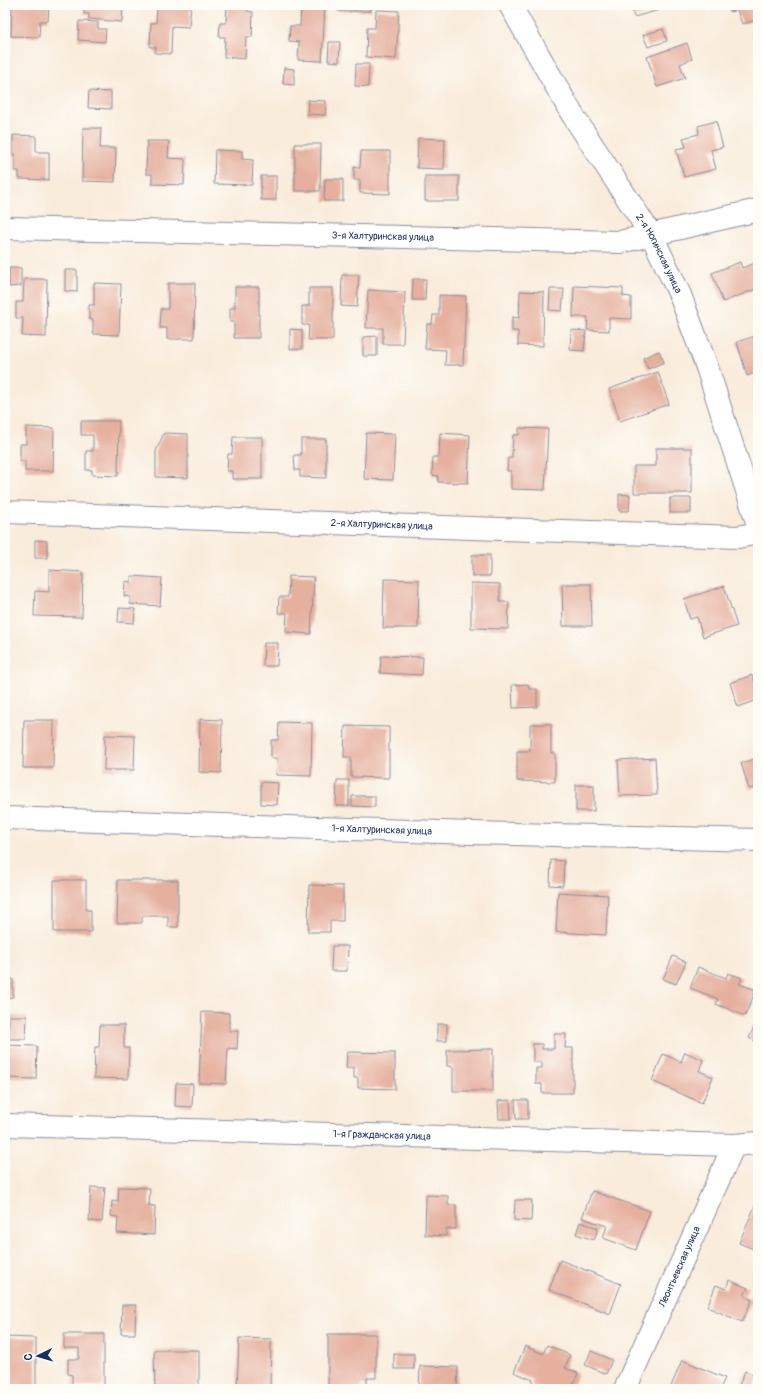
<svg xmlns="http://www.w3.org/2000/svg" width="763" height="1394" viewBox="0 0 763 1394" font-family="Pangolin,sans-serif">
<rect width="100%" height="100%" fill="#fdfcf7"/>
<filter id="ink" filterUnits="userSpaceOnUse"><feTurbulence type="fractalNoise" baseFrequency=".025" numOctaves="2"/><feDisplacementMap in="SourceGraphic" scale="8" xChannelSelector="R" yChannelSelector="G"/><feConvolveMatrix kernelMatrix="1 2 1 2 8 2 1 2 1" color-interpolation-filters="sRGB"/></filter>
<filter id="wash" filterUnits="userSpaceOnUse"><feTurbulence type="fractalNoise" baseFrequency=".012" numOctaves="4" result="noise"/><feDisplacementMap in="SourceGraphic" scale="16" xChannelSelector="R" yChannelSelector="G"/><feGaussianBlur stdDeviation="0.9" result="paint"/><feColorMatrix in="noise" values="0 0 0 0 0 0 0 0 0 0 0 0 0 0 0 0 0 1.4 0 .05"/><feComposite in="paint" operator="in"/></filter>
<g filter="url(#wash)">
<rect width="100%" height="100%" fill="#f9ecdb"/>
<g id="blocks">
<!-- building -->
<g fill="#e6b09f">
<polygon points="12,5 49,5 48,21 40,21 39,37 11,36"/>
<polygon points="84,5 123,5 122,22 89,19 89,14 84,14"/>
<polygon points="162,5 191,5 189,27 172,26 171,54 155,53 156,47 150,47 151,23 156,23 157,6 162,7"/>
<polygon points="227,5 247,5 247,11 253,12 252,37 246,37 245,59 224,57 225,37 219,37 220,23 226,23"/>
<polygon points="301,5 325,6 322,61 298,60 299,42 289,41 290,26 300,26"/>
<rect x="338" y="5" width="16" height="6"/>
<rect x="355" y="5" width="16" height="6"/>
<polygon points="631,5 662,5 663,9 634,17"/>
<polygon points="728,5 758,5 758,20 742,24 737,10 730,12"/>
<polygon points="376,10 399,11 396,59 366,57 367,28 375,28"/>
<polygon points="79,21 98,22 98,29 106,29 105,42 78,40"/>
<polygon points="663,29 667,41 648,47 643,35"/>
<polygon points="329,42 340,42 339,62 328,61"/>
<polygon points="687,43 692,59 680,64 685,78 657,87 647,57"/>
<polygon points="356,64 369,64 368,87 355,86"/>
<polygon points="284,68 294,69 294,85 283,84"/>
<polygon points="89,91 111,92 111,109 88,108"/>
<polygon points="308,100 326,101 325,115 307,114"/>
<polygon points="716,121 723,147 711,150 716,169 684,177 676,149 686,147 683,138 699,134 698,126"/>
<polygon points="83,128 101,128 100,148 116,148 115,182 82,181"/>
<polygon points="13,135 36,136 36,152 49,152 49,180 19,179 19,171 15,171 15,155 13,155"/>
<polygon points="418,138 445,139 444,169 417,168"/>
<polygon points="147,141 169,141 168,158 185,159 184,185 152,184 152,174 146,174"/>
<polygon points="295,144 321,144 320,191 295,191"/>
<polygon points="215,150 242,151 242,159 253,160 252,185 214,184"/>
<polygon points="361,151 390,151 390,194 360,193 360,180 354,180 354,167 360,168"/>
<rect x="261" y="176" width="15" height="24"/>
<rect x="425" y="176" width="34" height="25"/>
<polygon points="325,179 343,179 343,201 324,201"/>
<polygon points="740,262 742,268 758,262 758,288 723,302 712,273"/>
<polygon points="9,268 21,268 21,286 9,287"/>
<polygon points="65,270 77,270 77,292 65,291"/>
<polygon points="342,275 359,275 357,307 341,306"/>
<polygon points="24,279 47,279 46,337 22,336 23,318 16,318 16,302 23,302"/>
<polygon points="413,279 426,279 425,300 412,300"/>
<polygon points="94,283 121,284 119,335 93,334 93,320 89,319 89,305 94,305"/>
<polygon points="168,283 195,283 194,339 167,339 167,328 160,328 161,309 168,309"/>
<polygon points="574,286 623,288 623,296 631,297 631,319 609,318 609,331 587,330 588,317 573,317"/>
<polygon points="235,287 259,287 259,338 234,338 234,322 230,322 230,308 235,308"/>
<polygon points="309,288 333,288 333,340 308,340 309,325 302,325 302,306 309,306"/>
<polygon points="550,289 564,289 562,311 549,310"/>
<polygon points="368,290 405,292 403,344 383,344 383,328 366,328"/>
<polygon points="520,291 544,292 543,346 518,345 518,331 512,331 512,317 519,318"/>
<polygon points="439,295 466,296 463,365 445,365 446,350 425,349 427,324 432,324 433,315 439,315"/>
<polygon points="290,329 302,330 302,349 290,349"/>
<polygon points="571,330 586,331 584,351 570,350"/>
<polygon points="758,335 758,372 747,376 737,342"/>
<polygon points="377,336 377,356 363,356 363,337"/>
<polygon points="659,351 664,362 648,369 643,358"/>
<polygon points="658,372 669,404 620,421 609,389"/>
<polygon points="81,421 119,421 118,476 92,475 92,470 86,470 86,451 93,451 93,435 81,435"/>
<polygon points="26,427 54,428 53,471 25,471 25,461 20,461 20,444 26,444"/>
<polygon points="519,428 548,429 545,490 511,489 511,471 507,471 508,458 512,458 513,435 519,435"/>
<polygon points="164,433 188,434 188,478 156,477 156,451"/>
<polygon points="366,433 395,434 393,480 364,479"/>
<polygon points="440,433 470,435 468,483 438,482 438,476 432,475 433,457 439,457"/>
<polygon points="233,437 262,437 262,479 232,479 232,471 227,471 228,454 232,454"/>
<polygon points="301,439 326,439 326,478 300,477 300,470 295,470 294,455 301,455"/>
<polygon points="656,448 692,448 692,493 634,493 634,466 656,466"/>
<polygon points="619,494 630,495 629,511 619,511"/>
<rect x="670" y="498" width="21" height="15"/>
<polygon points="35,540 47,541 47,558 35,558"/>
<rect x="472" y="555" width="18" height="21"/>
<polygon points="49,570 83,572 82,617 34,616 35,591 49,592"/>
<polygon points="131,576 162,578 160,606 130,604 130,597 124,596 125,581 131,582"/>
<polygon points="289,576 314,577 311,634 286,632 287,613 278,613 279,597 288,597"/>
<polygon points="384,579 419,580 418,628 383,628"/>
<polygon points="471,583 500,584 500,602 509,602 508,629 471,628"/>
<polygon points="562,584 591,584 592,626 563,626"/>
<polygon points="724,586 737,626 703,637 697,617 690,619 684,599"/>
<polygon points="119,608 135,609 134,623 118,622"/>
<polygon points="264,643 278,643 277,666 263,666"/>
<polygon points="381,656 423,657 422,675 380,673"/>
<polygon points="752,675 758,693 758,700 738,707 730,683"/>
<polygon points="528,684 529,689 537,689 537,707 513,708 512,685"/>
<polygon points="200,719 222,720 221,773 199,772"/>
<polygon points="24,720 54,720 53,768 23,768"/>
<polygon points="279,722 312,723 311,776 276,775 277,758 271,758 271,740 278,740"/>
<polygon points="530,724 551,724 551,753 555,753 555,782 517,781 517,751 530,751"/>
<polygon points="345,726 389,727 389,778 351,777 351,757 344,757"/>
<polygon points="105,735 135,736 134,770 104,770"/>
<polygon points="655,758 657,795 620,796 618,760"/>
<polygon points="758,758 758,787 749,789 741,763"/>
<polygon points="337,780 349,780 349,806 336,806"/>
<polygon points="261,782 278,783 277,805 261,804"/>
<rect x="576" y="785" width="18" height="26"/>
<polygon points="352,796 375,796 375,807 352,806"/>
<polygon points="551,860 564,861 563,886 550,885"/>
<polygon points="54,880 86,880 86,910 91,910 91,932 54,932"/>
<polygon points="118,880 178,880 178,927 168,927 168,916 142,916 142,923 117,923"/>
<polygon points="309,885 343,886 343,921 330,921 330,932 308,932"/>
<polygon points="558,892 608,895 606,935 556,932"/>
<polygon points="332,946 348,946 347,971 331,971"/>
<polygon points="673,956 686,962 676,984 663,979"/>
<polygon points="698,967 726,978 728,973 742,978 739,984 756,990 745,1016 716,1004 718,999 690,988"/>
<polygon points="5,979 13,979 13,997 5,998"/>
<polygon points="202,1012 229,1013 229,1031 238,1031 237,1049 228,1048 226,1084 199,1083"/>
<polygon points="9,1016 27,1016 26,1039 8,1039"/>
<polygon points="756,1023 758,1024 758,1042 749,1038"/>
<rect x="437" y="1024" width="10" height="17"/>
<polygon points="100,1025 124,1025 124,1048 129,1048 128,1079 94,1078 95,1047 99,1047"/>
<polygon points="554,1034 566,1034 565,1048 573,1048 573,1093 542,1093 542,1084 536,1084 536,1068 542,1068 542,1062 533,1062 533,1044 542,1044 542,1049 554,1049"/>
<polygon points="5,1045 37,1046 36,1079 5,1078"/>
<polygon points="493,1049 493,1091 453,1091 453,1067 447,1066 447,1050"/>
<polygon points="347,1052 395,1053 395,1089 358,1088 358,1078 354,1078 354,1068 346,1068"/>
<polygon points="685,1052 703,1060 699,1071 713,1077 702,1103 652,1081 663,1054 681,1062"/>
<polygon points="176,1083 193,1084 192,1107 175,1106"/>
<polygon points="510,1100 511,1119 499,1119 498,1101"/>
<polygon points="515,1100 528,1100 528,1119 516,1119"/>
<polygon points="91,1187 105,1188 102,1222 89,1221"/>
<polygon points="119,1187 150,1188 149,1206 155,1206 154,1235 117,1233 118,1217 111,1216 112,1201 118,1202"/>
<polygon points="592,1191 650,1211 636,1250 603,1238 607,1226 582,1218"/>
<polygon points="426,1195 448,1196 448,1205 456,1205 456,1229 446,1229 446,1236 425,1235"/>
<polygon points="758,1199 758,1251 739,1243"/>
<polygon points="515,1200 532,1200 531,1221 514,1220"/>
<polygon points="580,1222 598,1228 594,1240 576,1234"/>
<polygon points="560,1260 621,1284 610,1314 549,1290"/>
<polygon points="729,1280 748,1288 744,1296 752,1300 742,1322 707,1307 716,1285 726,1289"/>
<polygon points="122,1305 136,1305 135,1334 121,1334"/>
<polygon points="64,1334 104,1334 104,1386 72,1386 72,1375 68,1374 68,1359 79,1359 79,1348 64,1348"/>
<polygon points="328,1334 376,1334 376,1378 367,1378 367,1385 361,1385 361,1389 328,1389"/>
<polygon points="5,1337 36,1338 36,1386 5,1386"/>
<polygon points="239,1338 271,1339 270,1389 237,1389"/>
<polygon points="547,1345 570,1355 565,1368 578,1373 572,1389 538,1389 531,1386 533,1380 514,1372 525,1346 543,1354"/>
<polygon points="154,1350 199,1350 199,1389 155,1389"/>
<polygon points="591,1351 612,1360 606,1374 585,1365"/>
<rect x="394" y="1354" width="20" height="15"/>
<polygon points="682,1360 725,1378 720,1389 670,1389"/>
<polygon points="420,1366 458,1367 457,1389 419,1389"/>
<polygon points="745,1371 758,1377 753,1389 738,1388"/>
</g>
</g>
</g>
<g filter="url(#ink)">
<use href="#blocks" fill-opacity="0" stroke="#8a8e9c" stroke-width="1"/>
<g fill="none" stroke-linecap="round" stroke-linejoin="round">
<defs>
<g id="minor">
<path id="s1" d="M 510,5 L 572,114 L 652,236 L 680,295 L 707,367 L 758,525"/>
<path id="s2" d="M 5,228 L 620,242 L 758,210"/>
<path id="s3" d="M 5,512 L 738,537 L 758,533"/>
<path id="s4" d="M 5,818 L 472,833 L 758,840"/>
<path id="s5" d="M 5,1125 L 734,1145 L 758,1143"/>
<path id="s6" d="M 625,1389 L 734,1145"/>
</g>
</defs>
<!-- minor casing -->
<use href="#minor" stroke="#8a8e9c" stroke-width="24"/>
<!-- minor -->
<use href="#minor" stroke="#fff" stroke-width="22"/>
</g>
</g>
<g text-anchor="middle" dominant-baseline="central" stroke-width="3" stroke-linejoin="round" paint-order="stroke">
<!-- street labels -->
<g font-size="10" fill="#1b2f5e" stroke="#fdfcf7">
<text stroke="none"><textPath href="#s2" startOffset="378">3-я Халтуринская улица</textPath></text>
<text stroke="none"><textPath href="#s1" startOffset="290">2-я Ногинская улица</textPath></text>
<text stroke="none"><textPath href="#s3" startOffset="377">2-я Халтуринская улица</textPath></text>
<text stroke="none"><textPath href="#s4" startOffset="377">1-я Халтуринская улица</textPath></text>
<text stroke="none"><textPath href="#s5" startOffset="377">1-я Гражданская улица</textPath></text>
<text stroke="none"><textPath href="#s6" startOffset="134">Леонтьевская улица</textPath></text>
</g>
</g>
<!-- margin -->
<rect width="763" height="1394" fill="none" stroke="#fdfcf7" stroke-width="20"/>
<!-- north arrow -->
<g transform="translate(38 1356) rotate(265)" stroke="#fdfcf7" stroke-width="3" paint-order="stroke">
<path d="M0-3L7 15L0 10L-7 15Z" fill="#1b2f5e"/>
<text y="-6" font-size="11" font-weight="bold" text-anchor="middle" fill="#1b2f5e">С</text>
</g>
</svg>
